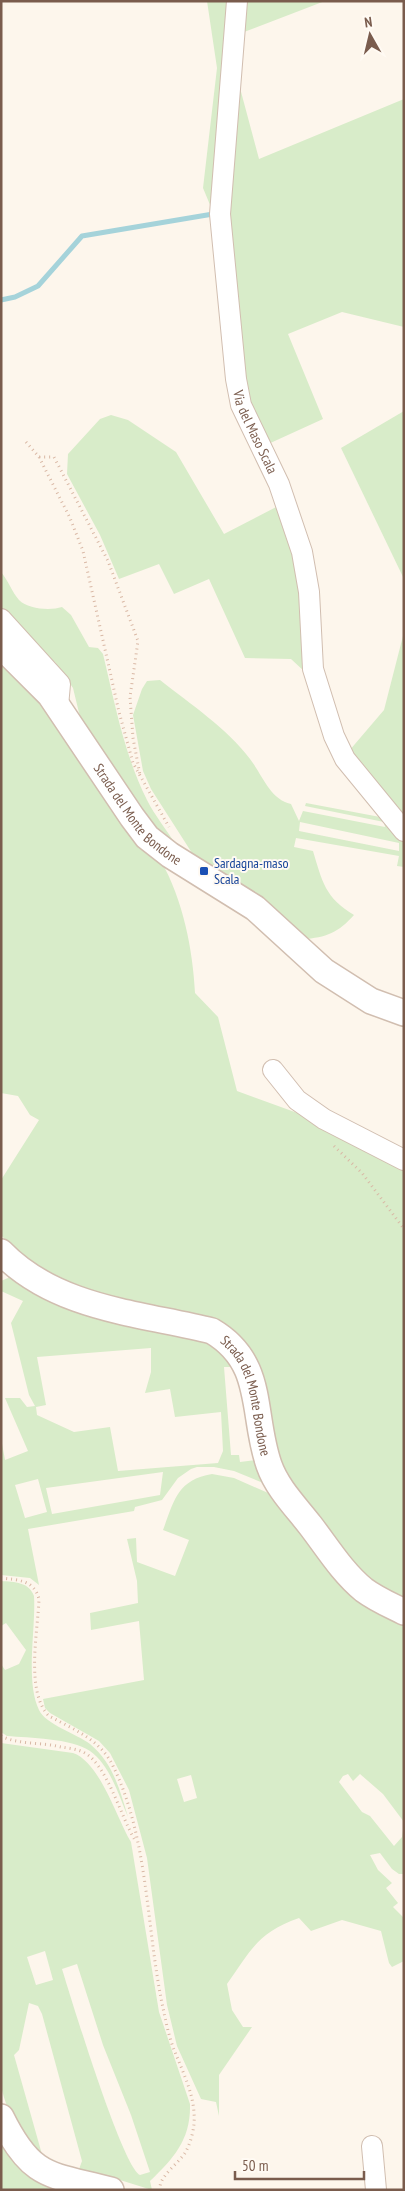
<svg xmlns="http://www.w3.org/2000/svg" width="405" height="2191" viewBox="0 0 405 2191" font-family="'PT Sans Narrow',sans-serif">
<rect width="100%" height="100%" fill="#fdf6ec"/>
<!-- green -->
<g fill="#d8ecc9" fill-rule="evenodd">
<polygon points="207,1 232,1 213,212 203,188 217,68"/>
<polygon points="241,1 325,1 244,32 240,88 259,159 404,99 404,327 342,312 288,334 323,419 266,445 248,408 225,214"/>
<polygon points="404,411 404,579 341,448"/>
<polygon points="111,415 128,420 176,452 224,534 282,504 302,570 305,672 291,659 245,658 209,579 174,594 159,564 119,579 100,535 67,474 68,454 100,419"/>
<path d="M 1,572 C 8,580 12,592 19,600 C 28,609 50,611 62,607 L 71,615 L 89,647 L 98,648 L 103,654 C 115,704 124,754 147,800 C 155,816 167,830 176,845 L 148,821 L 81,721 L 73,688 L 63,673 L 55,662 L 39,650 L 1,608 Z"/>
<polygon points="404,632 404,821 349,751 384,710"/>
<path d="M 1,658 L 18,673 L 161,861 C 183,900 193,950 195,993 L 218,1017 L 237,1091 L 314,1119 L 404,1167 L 404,1602 C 356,1575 334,1539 302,1497 C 295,1487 282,1474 278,1463 C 263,1418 277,1371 237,1336 C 167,1315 49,1292 1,1235 L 1,1180 L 39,1120 L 30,1115 L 18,1096 L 1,1093 Z"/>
<path d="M 160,680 C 190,704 227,728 250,759 C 263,776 270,799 291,804 L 299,821 L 303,811 L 385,827 L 384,822 L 305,806 L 306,803 L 380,817 L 404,836 L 404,867 L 397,866 L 399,856 L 296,838 L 294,847 L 313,851 C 322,881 325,898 354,915 C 339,932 326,938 303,939 L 273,907 L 192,853 L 151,789 L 143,771 L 133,715 L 142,689 L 147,681 ZM 300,822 L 399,843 L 399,851 L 299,831 Z"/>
<path d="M 12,1273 L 216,1343 L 232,1367 L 224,1367 L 231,1455 L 239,1455 L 240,1462 L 257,1460 L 273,1487 L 234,1471 L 214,1467 L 197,1467 L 191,1469 L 178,1478 L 162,1500 L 135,1507 L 134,1511 L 28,1529 L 39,1585 L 30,1578 L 1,1575 L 1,1438 L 5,1460 L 28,1451 L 5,1398 L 20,1398 L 27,1407 L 35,1406 L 29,1395 L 11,1323 L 23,1301 L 1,1291 L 1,1281 L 8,1278 ZM 151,1348 L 151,1372 L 145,1393 L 170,1389 L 175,1417 L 221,1412 L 223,1451 L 218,1463 L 118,1471 L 110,1427 L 74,1432 L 37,1415 L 36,1407 L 46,1405 L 37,1357 ZM 163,1472 L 160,1495 L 52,1514 L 46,1488 ZM 38,1479 L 47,1512 L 25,1518 L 15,1485 Z"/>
<path d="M 212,1474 L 234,1478 L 275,1496 L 404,1622 L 404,1822 L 383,1794 L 360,1774 L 353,1781 L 348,1774 L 343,1776 L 339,1782 L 362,1812 L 370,1816 L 394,1846 L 402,1837 L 404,1824 L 404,1874 L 399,1874 L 392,1869 L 380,1853 L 370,1855 L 378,1870 L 392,1883 L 386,1888 L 398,1903 L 393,1907 L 404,1918 L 404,1961 L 392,1967 L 389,1963 L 381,1931 L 342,1920 L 311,1931 L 299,1918 C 257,1933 252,1949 227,1984 L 232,2010 L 243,2027 L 252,2027 L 219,2075 L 219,2116 L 216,2102 L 201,2099 L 177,2046 L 167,2005 L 147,1858 L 129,1790 L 110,1753 L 99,1741 L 50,1713 L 45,1708 L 43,1699 L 144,1680 L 139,1621 L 91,1630 L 90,1613 L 138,1603 L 137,1581 L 127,1539 L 136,1538 L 137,1562 L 175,1576 L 189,1540 L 163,1530 C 174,1501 177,1480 212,1474 ZM 191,1775 L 197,1798 L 184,1802 L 177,1779 Z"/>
<path d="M 1,1581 C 15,1582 29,1582 34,1596 C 36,1629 25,1681 39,1710 C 45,1724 77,1734 90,1744 C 113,1763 120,1790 128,1817 C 119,1796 110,1765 90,1751 C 71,1738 29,1738 7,1736 L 1,1732 L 1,1664 L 5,1670 L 19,1664 L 26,1650 L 6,1623 L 1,1626 Z"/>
<path d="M 1,1743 L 73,1753 C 100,1762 117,1819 131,1842 L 159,2012 L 190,2104 C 191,2139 174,2158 150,2181 L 152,2190 L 120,2180 L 78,2172 L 82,2161 L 42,2014 L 38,2006 L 29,2003 L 19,2050 L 14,2055 L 43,2158 C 22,2141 7,2113 1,2086 ZM 45,1951 L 53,1980 L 36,1985 L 27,1957 ZM 77,1964 L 103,2045 L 131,2115 L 150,2172 L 140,2175 C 122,2166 71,1998 62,1969 Z"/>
<polygon points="1,2137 68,2190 1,2190"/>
</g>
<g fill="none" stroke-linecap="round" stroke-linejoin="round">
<!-- stream -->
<polyline stroke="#a5d3da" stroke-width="5" points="1,300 15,297 38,286 82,236 213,214"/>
<defs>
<g id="minor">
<path id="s1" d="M 237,1 L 220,214 L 236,379 L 241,405 L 279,484 L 302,552 L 309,592 L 313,669 L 334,736 L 345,759 L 404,831"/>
<polyline points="1,619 60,684 58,706"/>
<polyline points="273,1070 297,1100 324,1119 404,1160"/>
<polyline points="372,2146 376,2190"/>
</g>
<g id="tertiary">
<path id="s2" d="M 1,646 L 50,695 L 132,817 L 147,837 L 170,855 L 255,908 L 324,971 L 371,1001 L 404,1013"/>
<path id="s3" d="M 1,1252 C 56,1309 140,1313 212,1331 C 266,1363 251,1414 269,1465 C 277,1488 296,1507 310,1525 C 327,1547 342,1572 364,1590 C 376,1599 390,1605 404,1612"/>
<path d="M 1,2117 C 32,2180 50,2174 111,2190"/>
</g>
</defs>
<!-- minor casing -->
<use href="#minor" stroke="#d1beb0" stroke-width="22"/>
<!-- tertiary casing -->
<use href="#tertiary" stroke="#d1beb0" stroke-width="28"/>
<!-- path -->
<g stroke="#d9b8a5" stroke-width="3" stroke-dasharray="1 4" stroke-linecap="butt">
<polyline points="26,442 39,457 54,457 108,561 138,641 130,697 133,738 140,775"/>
<polyline points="39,457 70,518 83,551 119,712 133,763 169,827"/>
<polyline points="334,1146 362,1173 404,1229"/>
<path d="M 1,1578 C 19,1580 34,1580 39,1599 C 38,1631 25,1692 49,1716 C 73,1729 101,1740 113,1766 C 149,1839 146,1929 163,2008 C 166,2022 169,2038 175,2052 C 184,2075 196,2098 194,2124 C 193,2133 190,2145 185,2153 C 178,2164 158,2177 160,2190"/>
<path d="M 1,1736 C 19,1745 42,1742 61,1747 C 68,1748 77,1749 83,1752 C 107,1763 121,1818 135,1840"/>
</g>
<!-- minor -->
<use href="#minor" stroke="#fff" stroke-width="20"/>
<!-- tertiary -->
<use href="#tertiary" stroke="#fff" stroke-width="25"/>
</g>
<!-- markers -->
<rect fill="#1a4fb4" stroke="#fffaf3" stroke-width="2" x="199" y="866" width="10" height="10" rx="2.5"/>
<g text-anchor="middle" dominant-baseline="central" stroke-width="4" stroke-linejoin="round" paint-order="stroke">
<!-- street labels -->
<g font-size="14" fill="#7a5c4d" stroke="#fffaf3">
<text stroke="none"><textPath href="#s1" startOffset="436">Via del Maso Scala</textPath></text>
<text stroke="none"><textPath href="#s2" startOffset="218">Strada del Monte Bondone</textPath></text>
<text stroke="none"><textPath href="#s3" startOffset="306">Strada del Monte Bondone</textPath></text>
</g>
<!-- transit labels -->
<g font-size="14" fill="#164399" stroke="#fffaf3" text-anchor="start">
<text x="214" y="863">Sardagna-maso<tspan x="214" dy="16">Scala</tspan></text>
</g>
</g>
<!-- border -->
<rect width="405" height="2191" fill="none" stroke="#7a5c4d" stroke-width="5"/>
<!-- north arrow -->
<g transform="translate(370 35) rotate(352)" stroke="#fffaf3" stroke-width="4" paint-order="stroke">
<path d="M0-4L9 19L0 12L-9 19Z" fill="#7a5c4d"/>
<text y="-8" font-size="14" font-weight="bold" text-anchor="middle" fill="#7a5c4d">N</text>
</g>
<!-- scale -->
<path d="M235 2171v8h129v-8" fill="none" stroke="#7a5c4d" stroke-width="2.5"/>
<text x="242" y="2171" font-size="15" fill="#7a5c4d" stroke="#fffaf3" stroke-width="4" paint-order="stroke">50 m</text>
</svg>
